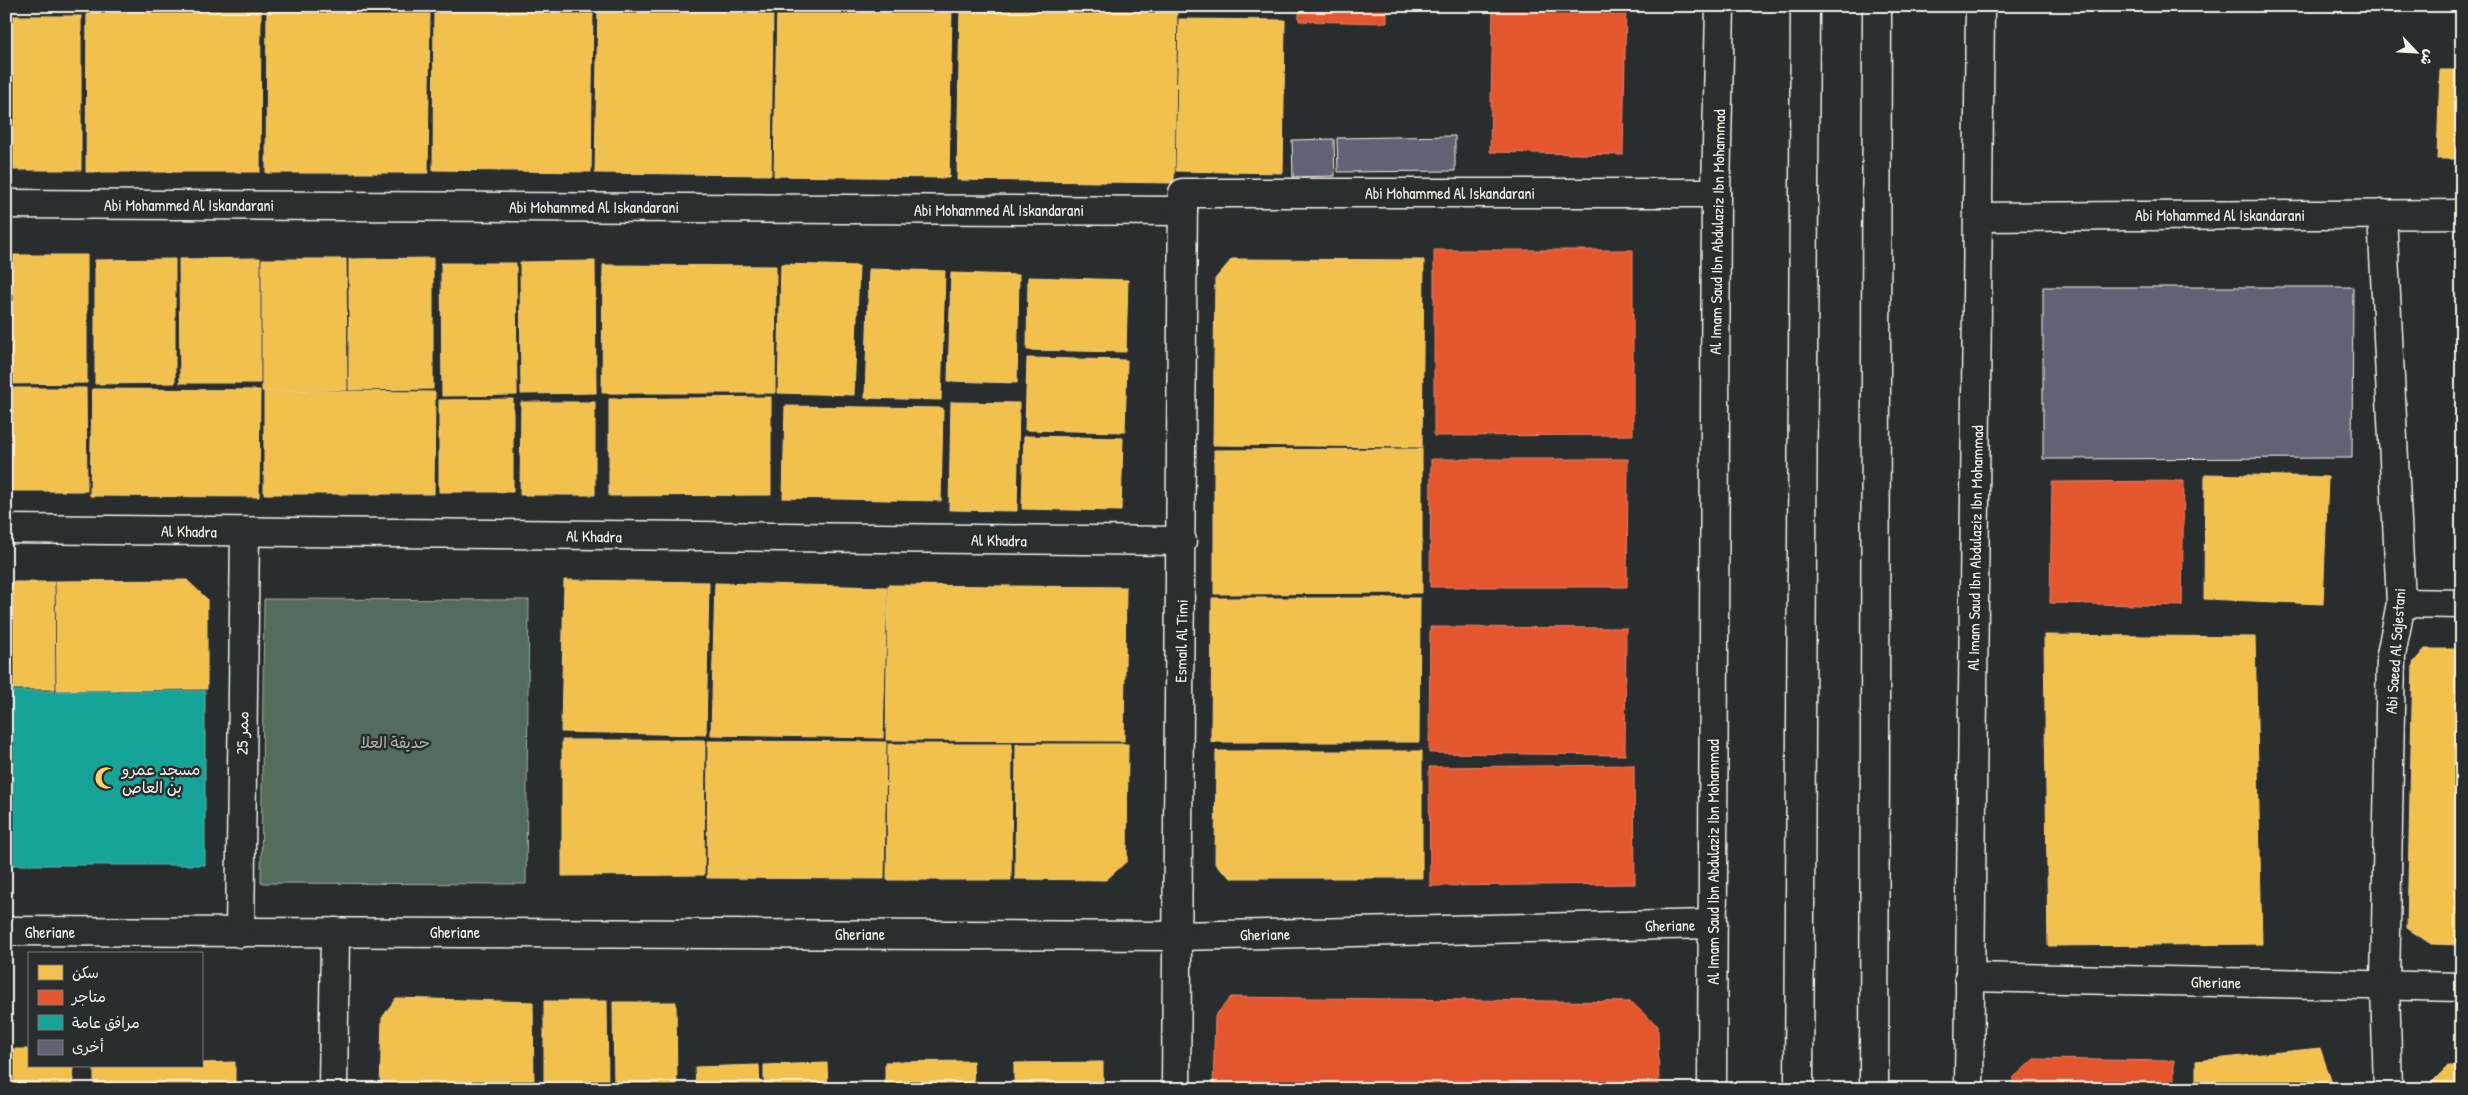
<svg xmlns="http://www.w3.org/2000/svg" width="2468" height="1095" viewBox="0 0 2468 1095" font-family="'Patrick Hand','Playpen Sans Arabic',sans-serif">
<rect width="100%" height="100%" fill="#2a2d2e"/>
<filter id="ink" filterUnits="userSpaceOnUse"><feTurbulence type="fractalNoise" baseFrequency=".02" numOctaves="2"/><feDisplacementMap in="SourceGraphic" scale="10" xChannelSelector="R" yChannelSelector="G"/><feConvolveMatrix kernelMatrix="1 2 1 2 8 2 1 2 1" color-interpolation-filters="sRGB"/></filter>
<g filter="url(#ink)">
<!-- green -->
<polygon fill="#526c5b" stroke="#a3aea2" points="264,599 529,600 526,884 261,883"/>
<!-- homes -->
<g fill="#f2c14e" stroke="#f3cf7c">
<polygon points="434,6 593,6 591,172 433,170"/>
<polygon points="598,6 773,6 771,175 595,173"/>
<polygon points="777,6 952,8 949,178 774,176"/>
<polygon points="960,6 1177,7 1174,183 957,180"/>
<polygon points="267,8 430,9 428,173 266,173"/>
<polygon points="87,9 261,9 260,172 86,172"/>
<rect x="6" y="16" width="75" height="154"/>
<polygon points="1179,19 1285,20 1283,173 1176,171"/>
<polygon points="2440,70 2462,70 2462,159 2437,159"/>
<polygon points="6,255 87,255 87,383 6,384"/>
<polygon points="260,258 260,383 180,383 179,259"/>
<polygon points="433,258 433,389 349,390 349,259"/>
<polygon points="175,259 175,383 95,384 95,260"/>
<polygon points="262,259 346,259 347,390 262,391"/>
<polygon points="1232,259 1424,260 1422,447 1213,445 1215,279"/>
<polygon points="595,261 596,393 521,394 520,262"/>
<polygon points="441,263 516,263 517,395 442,396"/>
<polygon points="781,264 859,266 854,395 778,393"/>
<polygon points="603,265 776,266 775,393 602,393"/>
<polygon points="869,269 945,271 941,400 865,398"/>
<polygon points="951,273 1019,275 1017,383 948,381"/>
<polygon points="1028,277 1128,280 1126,352 1027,350"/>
<polygon points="1027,358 1127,360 1125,432 1025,430"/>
<polygon points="6,388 86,388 87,491 6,491"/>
<polygon points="92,389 260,390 259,497 90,496"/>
<polygon points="264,391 435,392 434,494 264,494"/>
<polygon points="771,397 771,495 609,496 609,399"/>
<polygon points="513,399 513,492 439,492 439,400"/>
<polygon points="521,402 595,402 595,495 520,495"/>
<polygon points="951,402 1019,403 1017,511 949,510"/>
<polygon points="785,406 943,408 941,501 783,498"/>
<polygon points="1024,436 1123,438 1121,511 1022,509"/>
<polygon points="1422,449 1422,593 1214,594 1214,450"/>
<polygon points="2205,474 2328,477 2323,604 2204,599"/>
<polygon points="187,580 207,599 207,689 57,690 56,581"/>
<polygon points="564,580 709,582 706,735 561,732"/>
<polygon points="6,582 54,582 55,689 6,689"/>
<polygon points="715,583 887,587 883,738 711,735"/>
<polygon points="888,585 1126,587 1124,741 886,740"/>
<polygon points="1212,598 1420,598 1419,742 1211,742"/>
<polygon points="2044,635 2255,637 2262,944 2048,946"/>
<polygon points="2425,649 2462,649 2462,945 2431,944 2407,928 2413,663"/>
<polygon points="562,740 705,740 704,875 562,876"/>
<polygon points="708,741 886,742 884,879 707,878"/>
<polygon points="888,744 1012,744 1011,880 887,880"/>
<polygon points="1016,744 1128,744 1127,861 1106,880 1015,879"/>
<polygon points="1216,751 1422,751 1422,878 1231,878 1215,864"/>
<polygon points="396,998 533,1002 534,1089 380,1089 382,1018"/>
<polygon points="544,1001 607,1001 608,1089 544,1089"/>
<polygon points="613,1002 676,1002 677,1089 614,1089"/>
<polygon points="2320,1048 2334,1089 2196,1089 2196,1061"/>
<polygon points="6,1049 29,1049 29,1066 73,1066 73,1089 6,1089"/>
<polygon points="973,1061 974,1089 885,1089 885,1062"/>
<polygon points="235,1062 235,1089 94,1089 94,1066 201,1066 201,1063"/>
<polygon points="1103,1062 1103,1089 1014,1089 1014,1063"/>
<polygon points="827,1063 828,1089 764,1089 764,1065"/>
<polygon points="759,1065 760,1089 696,1089 695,1067"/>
<polygon points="2448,1066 2462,1066 2462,1089 2432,1089 2432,1082"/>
</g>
<!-- shops -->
<g fill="#e4572e" stroke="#e98566">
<polygon points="6,6 81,6 81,8"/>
<polygon points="1299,6 1387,6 1387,23 1299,21"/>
<polygon points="1493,6 1626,6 1623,155 1490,152"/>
<polygon points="1434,250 1633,250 1633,435 1434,436"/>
<polygon points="1431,459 1628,459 1627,587 1430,587"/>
<polygon points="2184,481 2182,606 2050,603 2052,482"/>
<polygon points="1430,627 1626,628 1625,755 1429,753"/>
<polygon points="1634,765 1635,884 1430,886 1429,767"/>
<polygon points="1231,997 1631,1002 1658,1026 1659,1089 1213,1089 1215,1016"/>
<polygon points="2034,1059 2174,1061 2174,1089 2013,1089 2013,1078"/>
</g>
<!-- public -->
<rect fill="#17a398" stroke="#59bab0" x="6" y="691" width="199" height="174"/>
<!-- building -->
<g fill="#636275" stroke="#f4f1e8">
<polygon points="1455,136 1455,171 1338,172 1337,138"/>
<polygon points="1334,139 1335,176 1293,177 1292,140"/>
<polygon points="2043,287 2353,287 2352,458 2043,459"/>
</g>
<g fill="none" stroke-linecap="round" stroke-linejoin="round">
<defs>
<g id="street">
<polyline points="6,204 1183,211"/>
<polyline points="2382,214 2401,603 2391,655 2385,985 2388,1089"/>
<polyline points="1978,217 2462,214"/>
<polyline points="6,529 1182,541"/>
<polyline points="2401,603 2462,604"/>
<polyline points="6,931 1177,936 1713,924"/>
<polyline points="240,933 245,532"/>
<polyline points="1969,977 2462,987"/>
<polyline points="333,1089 335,932"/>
<polyline points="1176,1089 1183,193 1716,193"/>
</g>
<g id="secondary">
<polyline points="1712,1089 1716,193 1720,6"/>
<polyline points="1969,1089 1980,6"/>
</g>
<g id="primary">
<polyline points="1799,1089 1805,6"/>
<polyline points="1874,1089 1877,6"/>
</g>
</defs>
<!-- street casing -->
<use href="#street" stroke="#f4f1e8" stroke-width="31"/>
<!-- secondary casing -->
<use href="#secondary" stroke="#f4f1e8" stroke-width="31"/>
<!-- primary casing -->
<use href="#primary" stroke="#f4f1e8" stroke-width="31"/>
<!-- street -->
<use href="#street" stroke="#2a2d2e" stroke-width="28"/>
<!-- secondary -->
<use href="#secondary" stroke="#2a2d2e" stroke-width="28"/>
<!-- primary -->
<use href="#primary" stroke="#2a2d2e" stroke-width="28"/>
</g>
</g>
<!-- icons -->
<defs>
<symbol id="mosque-bare" viewBox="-9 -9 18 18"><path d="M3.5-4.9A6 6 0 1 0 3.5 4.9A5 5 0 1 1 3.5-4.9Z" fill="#ffd166" stroke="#2a2d2e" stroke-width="2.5" paint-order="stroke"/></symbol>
</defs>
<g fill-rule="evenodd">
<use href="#mosque-bare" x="90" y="762" width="32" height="32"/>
</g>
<g text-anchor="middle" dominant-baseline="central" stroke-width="5" stroke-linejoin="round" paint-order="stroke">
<!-- street labels -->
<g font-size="16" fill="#f4f1e8" stroke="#2a2d2e">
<text x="1450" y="193">Abi Mohammed Al Iskandarani</text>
<text x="189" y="205">Abi Mohammed Al Iskandarani</text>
<text x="594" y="207">Abi Mohammed Al Iskandarani</text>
<text x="999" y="210">Abi Mohammed Al Iskandarani</text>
<text x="2220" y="215">Abi Mohammed Al Iskandarani</text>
<text transform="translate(1717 232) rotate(-89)">Al Imam Saud Ibn Abdulaziz Ibn Mohammad</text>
<text transform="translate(189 531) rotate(1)">Al Khadra</text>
<text transform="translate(594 536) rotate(1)">Al Khadra</text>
<text transform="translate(999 540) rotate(1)">Al Khadra</text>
<text transform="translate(1975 548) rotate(-89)">Al Imam Saud Ibn Abdulaziz Ibn Mohammad</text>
<text transform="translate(1181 641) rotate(-89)">Esmail Al Timi</text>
<text transform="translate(2395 651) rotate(-86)">Abi Saeed Al Sajestani</text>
<text transform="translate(242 733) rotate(-89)">ممر 25</text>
<text transform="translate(1713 862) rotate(-90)">Al Imam Saud Ibn Abdulaziz Ibn Mohammad</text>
<text transform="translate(1670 925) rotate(-1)">Gheriane</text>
<text x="50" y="932">Gheriane</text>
<text x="455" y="932">Gheriane</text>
<text x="860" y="934">Gheriane</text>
<text transform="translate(1265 934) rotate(-1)">Gheriane</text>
<text transform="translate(2216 982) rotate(1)">Gheriane</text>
</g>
<!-- park labels -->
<g font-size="16" fill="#abb5a9" stroke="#2a2d2e">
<text x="395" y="742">حديقة العلا</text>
</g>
<!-- poi labels -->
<g font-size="16" fill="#f4f1e8" stroke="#2a2d2e" text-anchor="start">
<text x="122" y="769">مسجد عمرو<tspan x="122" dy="18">بن العاص</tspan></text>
</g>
</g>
<!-- margin -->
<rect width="2468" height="1095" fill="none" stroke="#2a2d2e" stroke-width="25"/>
<rect x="12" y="12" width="2443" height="1070" fill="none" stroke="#f4f1e8" stroke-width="2" filter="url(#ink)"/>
<!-- legend -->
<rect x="28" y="952" width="175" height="115" fill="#2a2d2e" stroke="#7b7b78"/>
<rect x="38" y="965" width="25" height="15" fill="#f2c14e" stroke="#7b7b78"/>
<text x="72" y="978" font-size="15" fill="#f4f1e8">سكن</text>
<rect x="38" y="990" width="25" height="15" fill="#e4572e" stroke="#7b7b78"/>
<text x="72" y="1002" font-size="15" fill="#f4f1e8">متاجر</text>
<rect x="38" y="1015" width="25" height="15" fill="#17a398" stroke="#7b7b78"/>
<text x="72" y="1028" font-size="15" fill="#f4f1e8">مرافق عامة</text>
<rect x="38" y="1040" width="25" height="15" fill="#636275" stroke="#7b7b78"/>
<text x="72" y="1052" font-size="15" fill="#f4f1e8">أخرى</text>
<!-- north arrow -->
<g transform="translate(2416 52) rotate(115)" stroke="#2a2d2e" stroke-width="4" paint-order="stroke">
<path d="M0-4L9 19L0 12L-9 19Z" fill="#f4f1e8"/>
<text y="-8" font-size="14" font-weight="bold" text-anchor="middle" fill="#f4f1e8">ش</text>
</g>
</svg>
